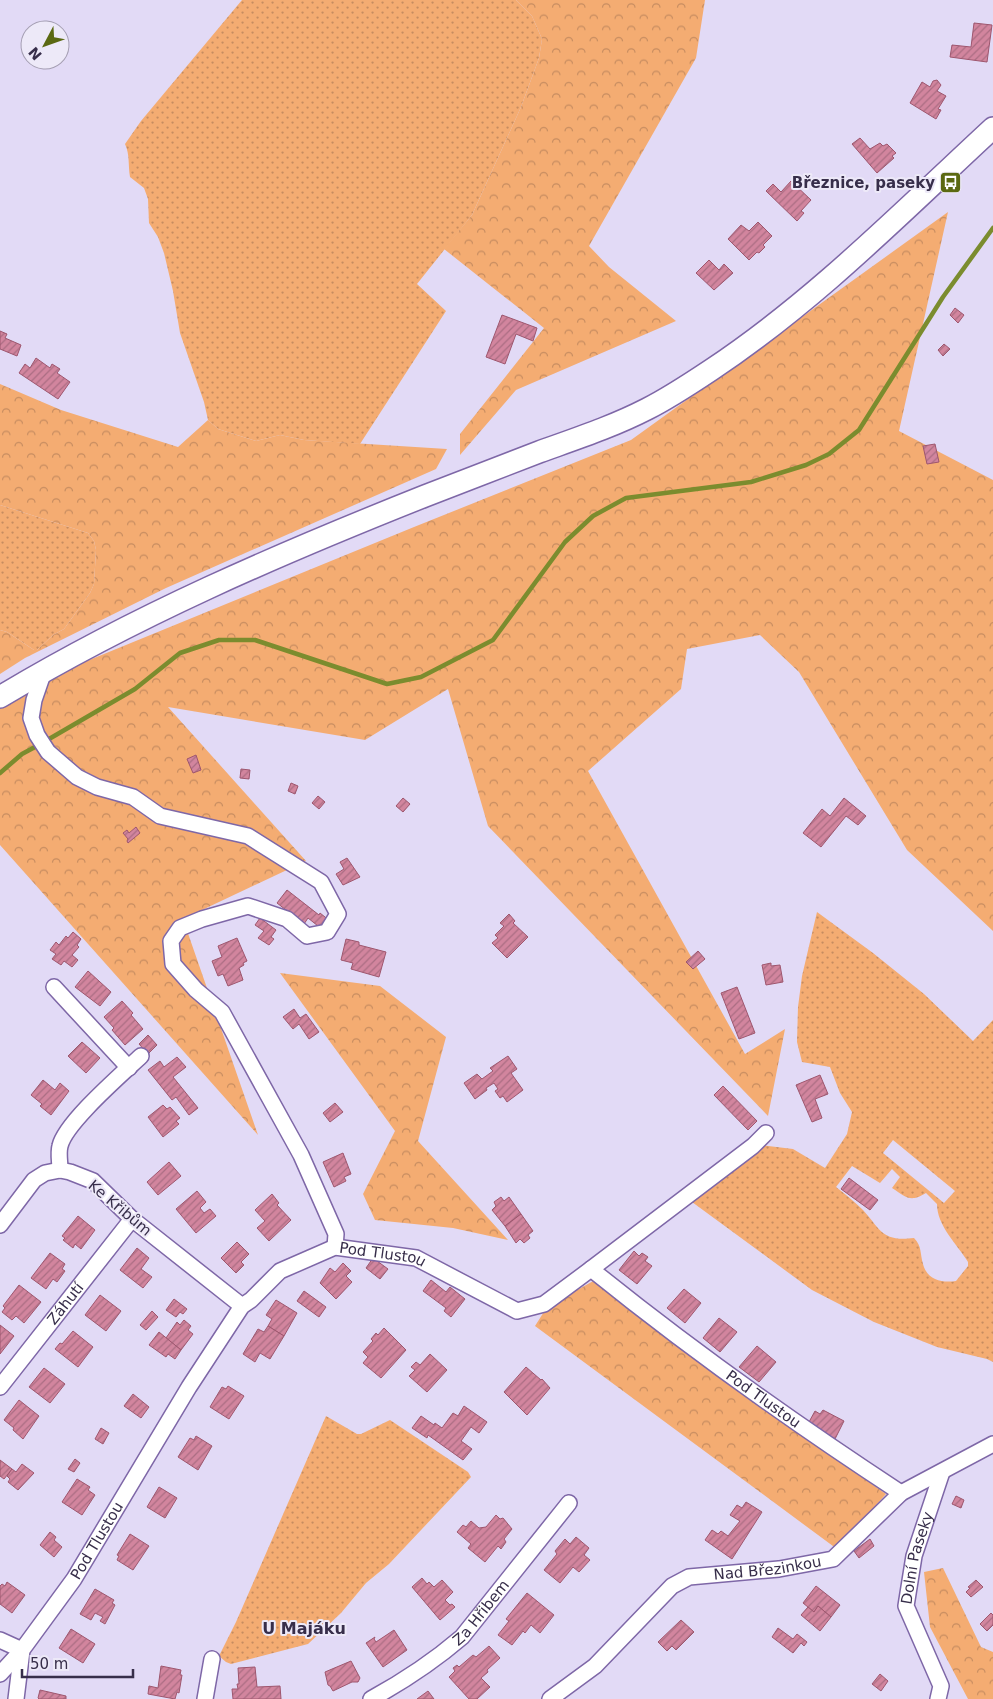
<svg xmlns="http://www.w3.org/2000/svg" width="993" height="1699" viewBox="0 0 993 1699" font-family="'DejaVu Sans',sans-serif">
<defs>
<pattern id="green-dots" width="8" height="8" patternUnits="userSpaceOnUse" patternTransform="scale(1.25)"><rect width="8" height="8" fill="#f4ac72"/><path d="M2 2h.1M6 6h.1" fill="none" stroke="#c68c60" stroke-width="1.8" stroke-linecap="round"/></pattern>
<pattern id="forest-crowns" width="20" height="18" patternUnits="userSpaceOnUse" patternTransform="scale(1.25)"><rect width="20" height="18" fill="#f4ac72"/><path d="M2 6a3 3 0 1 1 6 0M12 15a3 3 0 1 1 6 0" fill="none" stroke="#c68c60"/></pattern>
<pattern id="building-hatch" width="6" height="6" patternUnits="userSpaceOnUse" patternTransform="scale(1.25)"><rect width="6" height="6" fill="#d2859e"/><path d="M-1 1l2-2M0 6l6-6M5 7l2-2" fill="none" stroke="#ab6d83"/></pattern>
</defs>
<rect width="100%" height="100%" fill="#e2daf6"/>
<!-- green -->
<g fill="url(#green-dots)" fill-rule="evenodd">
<path d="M 242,0 L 516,0 L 532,16 L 542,39 L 539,58 L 521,107 L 472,215 L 417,284 L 446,311 L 360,444 L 304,440 L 280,435 L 256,441 L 218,429 L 208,420 L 204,402 L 180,333 L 173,291 L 164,253 L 158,237 L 149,223 L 148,199 L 144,188 L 130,177 C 128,165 130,155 125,144 L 141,121 Z"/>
<polygon points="0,505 88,533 94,541 96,550 94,584 90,593 64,629 53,635 37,650 34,650 7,632 0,630"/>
<path d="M 817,912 L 873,953 L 924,994 L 973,1041 L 993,1020 L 993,1362 L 987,1359 L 937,1347 L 874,1322 L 812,1290 L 692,1202 L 760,1145 L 793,1149 L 825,1168 L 847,1134 L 852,1112 L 840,1093 L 830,1067 L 802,1062 L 797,1042 L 798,1007 L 802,976 ZM 893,1140 L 955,1191 L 944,1203 L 883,1153 ZM 852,1166 L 880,1183 L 892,1169 L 900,1177 L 892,1188 C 906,1197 910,1203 926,1193 L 937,1204 C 937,1226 957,1244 968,1262 L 968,1266 L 956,1281 C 942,1283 927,1280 923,1264 C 920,1254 922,1246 914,1238 C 882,1242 881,1230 863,1210 C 855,1202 846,1195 836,1187 Z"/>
<polygon points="326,1416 357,1434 361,1434 390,1420 468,1472 471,1477 389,1564 366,1583 341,1613 308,1644 231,1664 226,1662 219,1656 236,1622"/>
</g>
<!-- forest -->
<g fill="url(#forest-crowns)">
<polygon points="516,0 705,0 696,58 589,246 609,267 676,321 516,390 460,455 460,434 544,328 444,249 472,215 521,107 539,58 542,39 532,16"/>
<polygon points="948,212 899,431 993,480 993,931 907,850 799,672 760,635 687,649 681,689 588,771 745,1054 785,1029 768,1116 488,826 448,689 365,740 168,707 306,861 183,919 258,1135 0,845 0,709 60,672 414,527 631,440"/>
<polygon points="0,384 61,410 178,447 208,420 218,429 256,441 280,435 304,440 447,449 436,469 166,588 25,658 0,674 0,630 7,632 34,650 37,650 53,635 64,629 90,593 94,584 96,550 94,541 88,533 0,505"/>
<polygon points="280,973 380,986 446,1037 418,1141 508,1240 453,1228 375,1220 363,1194 395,1131"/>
<polygon points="595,1280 718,1375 886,1494 837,1549 535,1326 547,1307"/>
<polygon points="943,1568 981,1647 993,1652 993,1699 968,1699 930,1627 924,1572"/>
</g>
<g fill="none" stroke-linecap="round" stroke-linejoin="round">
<!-- stream -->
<g stroke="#7b8c2e" stroke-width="4.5">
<polyline points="49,739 135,689 180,653 219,640 255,640 387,684 421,677 493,640 565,542 593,516 626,498 751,482 806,465 829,454 859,430 943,297 993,228"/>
<polyline points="0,773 22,754 35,747"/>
</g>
</g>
<!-- building -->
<g fill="url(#building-hatch)" stroke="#9e566e">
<polygon points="974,23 992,25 987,62 950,57 952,45 971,47"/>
<polygon points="937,80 941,85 937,91 946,96 938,109 941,110 936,119 910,103 922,82 930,87 933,81"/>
<polygon points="860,138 870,149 880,143 883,146 887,144 896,153 892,156 894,158 877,173 852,144"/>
<polygon points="791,181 811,200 801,211 804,213 797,221 766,191 773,184 781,192"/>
<polygon points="758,222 772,236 763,245 765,247 759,253 757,252 749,260 728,239 741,225 749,231"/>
<polygon points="709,260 719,270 724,264 733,273 714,290 696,273"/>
<polygon points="955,308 964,315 958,323 950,315"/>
<polygon points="502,315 537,328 533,341 516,334 505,364 486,357"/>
<polygon points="0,331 7,334 5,338 21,345 17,356 0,349"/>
<polygon points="944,344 950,349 943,356 938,350"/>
<polygon points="36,358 50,368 52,364 60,369 57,373 70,382 58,399 19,373 25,364 30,368"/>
<polygon points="935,444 939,462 927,464 923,446"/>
<polygon points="196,755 201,770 193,773 187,759"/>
<polygon points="241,769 250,770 249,779 240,778"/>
<polygon points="291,783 298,786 295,794 288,791"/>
<polygon points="318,796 325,802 319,809 312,803"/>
<polygon points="403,798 410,804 403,812 396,806"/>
<polygon points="844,798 866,816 858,825 846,816 821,847 803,833 822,809 830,816"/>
<polygon points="136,827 140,833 128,843 127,841 128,839 123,833 127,830 129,833"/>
<polygon points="347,858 360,877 343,885 336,874 344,869 340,862"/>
<polygon points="287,890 319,915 320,913 330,921 323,930 308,918 304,924 277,903"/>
<polygon points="509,914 515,921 513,923 528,937 507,958 492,943 498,938 495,935 504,926 500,923"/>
<polygon points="260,918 276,930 271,937 274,939 269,945 258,938 264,931 255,925"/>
<polygon points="73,932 81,939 77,945 79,947 72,955 78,960 72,967 64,961 61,965 52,959 56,954 50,950 56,942 59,945 66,936 68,938"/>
<polygon points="237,938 247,961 243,963 244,965 239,968 243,980 228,986 223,974 218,976 212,961 222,957 218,946"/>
<polygon points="346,939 359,942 359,945 386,952 379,977 351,969 353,963 341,960"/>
<polygon points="698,951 705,959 693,969 686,962"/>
<polygon points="771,963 771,966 780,965 783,982 766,985 762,965"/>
<polygon points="88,971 111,992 100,1006 75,987"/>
<polygon points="737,987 755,1033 739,1039 721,993"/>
<polygon points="122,1001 133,1013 131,1015 143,1029 125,1045 112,1030 114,1028 104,1017"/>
<polygon points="294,1009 300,1018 306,1014 319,1032 309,1039 299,1024 293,1029 283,1017"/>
<polygon points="148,1035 157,1045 148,1054 139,1044"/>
<polygon points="82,1042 100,1058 86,1073 68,1056"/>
<polygon points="508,1056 517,1069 511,1073 523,1090 507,1102 503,1096 500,1098 495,1091 498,1089 494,1083 486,1088 487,1090 475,1099 464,1083 477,1074 482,1079 493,1071 490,1068"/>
<polygon points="177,1057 186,1067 173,1077 198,1108 189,1115 176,1097 172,1100 148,1070 160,1061 164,1067"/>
<polygon points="820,1075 828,1094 815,1099 822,1118 812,1122 796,1085"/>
<polygon points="43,1080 55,1090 60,1083 69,1091 51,1115 40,1106 42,1104 31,1095"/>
<polygon points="723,1086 757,1121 748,1130 714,1095"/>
<polygon points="335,1103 343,1112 330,1122 323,1113"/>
<polygon points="163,1105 167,1109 170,1107 180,1118 176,1121 179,1124 163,1137 148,1117"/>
<polygon points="343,1153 351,1174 344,1177 346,1181 334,1187 323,1162"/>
<polygon points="169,1162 181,1176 158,1195 147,1182"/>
<polygon points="849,1178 878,1200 870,1210 841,1189"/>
<polygon points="197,1191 206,1202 200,1208 204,1213 210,1209 216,1216 196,1233 176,1209"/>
<polygon points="272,1194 279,1203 277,1205 291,1220 269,1241 257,1228 265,1221 255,1210"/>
<polygon points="501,1197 504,1201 509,1197 521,1214 505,1226 492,1210 496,1206 494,1202"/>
<polygon points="521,1214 533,1231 528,1235 530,1238 524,1243 520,1239 516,1243 505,1226"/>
<polygon points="78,1216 95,1230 81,1249 75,1244 73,1248 63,1240 65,1238 62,1236"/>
<polygon points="237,1242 249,1254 241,1262 244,1265 236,1273 221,1258"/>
<polygon points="137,1248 149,1258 141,1269 152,1277 143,1288 120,1270"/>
<polygon points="634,1251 639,1256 642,1253 648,1257 645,1261 652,1266 637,1284 619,1270"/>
<polygon points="50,1253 65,1264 62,1269 65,1271 57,1282 53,1279 46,1289 31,1278"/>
<polygon points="373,1258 388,1269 380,1279 366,1268"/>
<polygon points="343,1263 351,1271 346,1276 352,1282 336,1299 320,1283 330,1268 335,1272"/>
<polygon points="431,1280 446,1292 450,1287 465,1299 451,1317 444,1311 446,1308 423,1291"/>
<polygon points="19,1285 41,1302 24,1323 16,1316 12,1320 2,1312 5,1308 3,1306"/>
<polygon points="684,1289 701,1303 685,1323 667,1308"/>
<polygon points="304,1291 326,1307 319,1317 297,1301"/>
<polygon points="100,1295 121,1311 106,1331 85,1315"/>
<polygon points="174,1299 187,1309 183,1314 180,1312 176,1317 166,1310"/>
<polygon points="276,1300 297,1313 284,1336 268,1326 272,1319 266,1315"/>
<polygon points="152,1311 158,1317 146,1330 140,1325"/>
<polygon points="719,1318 737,1332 720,1352 703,1338"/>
<polygon points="184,1320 191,1326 188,1330 193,1334 181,1350 166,1338 177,1322 180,1325"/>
<polygon points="0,1325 14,1336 0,1354"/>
<polygon points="268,1326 284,1336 270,1359 260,1353 255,1362 243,1354 258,1329 264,1332"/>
<polygon points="384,1328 406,1350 381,1378 363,1363 368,1357 363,1352 373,1341 371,1339 376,1333 378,1335"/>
<polygon points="73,1331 93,1347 78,1367 55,1349 60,1343 62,1344"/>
<polygon points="159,1332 181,1350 175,1359 168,1354 166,1357 149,1345"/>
<polygon points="757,1346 776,1362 759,1382 739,1367"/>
<polygon points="430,1354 447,1370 427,1392 409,1376 415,1370 411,1367 416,1362 420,1365"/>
<polygon points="526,1367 541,1380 542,1379 550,1388 527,1415 504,1392"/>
<polygon points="44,1368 65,1384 50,1403 29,1387"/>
<polygon points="228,1386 244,1396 229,1419 210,1407 222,1387 226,1389"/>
<polygon points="133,1394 149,1407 141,1418 124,1406"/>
<polygon points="19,1400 39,1416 23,1439 13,1430 14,1428 4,1420"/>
<polygon points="464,1406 487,1422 479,1433 471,1427 461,1441 472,1449 463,1460 428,1435 427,1438 412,1428 421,1416 434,1425 435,1423 442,1428 453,1413 458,1416"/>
<polygon points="823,1410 844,1421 835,1439 813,1428 814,1425 809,1422 815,1411 820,1414"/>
<polygon points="101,1428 109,1433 103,1444 95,1439"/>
<polygon points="196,1436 212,1446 198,1470 178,1457 190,1438 194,1440"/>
<polygon points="75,1459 80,1463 74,1472 68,1469"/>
<polygon points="0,1460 12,1469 4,1479 0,1476"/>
<polygon points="22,1464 34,1473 18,1490 8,1482 10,1479 7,1476 12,1469 16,1472"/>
<polygon points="77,1479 90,1487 88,1490 95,1495 82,1515 62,1502"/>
<polygon points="159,1487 177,1498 165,1518 147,1507"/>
<polygon points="956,1496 964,1500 961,1508 952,1504"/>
<polygon points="746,1502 762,1512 732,1559 705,1540 712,1530 718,1534 721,1531 728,1536 740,1521 730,1515 737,1505 742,1508"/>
<polygon points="496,1515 500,1519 503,1518 512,1529 504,1539 506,1542 501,1549 498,1546 485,1562 468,1548 471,1544 457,1532 463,1525 466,1527 471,1521 479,1528 486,1527"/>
<polygon points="50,1532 56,1537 54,1540 62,1547 54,1557 40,1545"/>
<polygon points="130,1534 149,1546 133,1570 117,1560 119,1556 117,1555"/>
<polygon points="576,1537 589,1548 584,1555 590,1560 579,1572 573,1567 560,1583 544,1570 557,1554 555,1551 565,1539 570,1544"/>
<polygon points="870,1539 874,1546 859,1558 854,1551"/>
<polygon points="422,1578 427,1584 429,1582 434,1587 442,1580 453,1592 445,1600 450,1605 452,1604 455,1607 440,1620 412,1587"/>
<polygon points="976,1580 983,1587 971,1597 966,1592 970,1588 968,1587"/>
<polygon points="7,1582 25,1595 12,1613 0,1604 0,1586 2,1584 5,1586"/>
<polygon points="816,1586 840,1605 831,1617 818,1606 814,1612 803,1603"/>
<polygon points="95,1589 114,1600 112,1603 115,1605 105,1624 100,1621 103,1617 95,1613 91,1620 80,1614"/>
<polygon points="527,1593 554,1615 540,1633 531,1625 525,1633 523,1631 512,1645 498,1635 509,1621 506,1619"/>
<polygon points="818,1606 831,1617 820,1631 801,1615 808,1607 814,1612"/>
<polygon points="991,1613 993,1615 993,1625 987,1631 980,1624"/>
<polygon points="681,1620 694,1632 676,1650 672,1646 667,1651 658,1642"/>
<polygon points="778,1628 793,1639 797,1634 807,1642 804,1646 801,1643 793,1653 772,1637"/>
<polygon points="71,1629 95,1644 83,1663 59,1648"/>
<polygon points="394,1630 407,1650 383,1667 366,1643 375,1637 374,1639 376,1642"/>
<polygon points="489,1646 500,1658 487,1670 488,1672 481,1678 490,1687 477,1699 469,1699 449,1677 455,1671 453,1668 457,1665 459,1667 473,1655 476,1657"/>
<polygon points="351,1661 360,1678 358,1682 352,1682 333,1691 330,1686 328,1685 325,1672"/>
<polygon points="161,1666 181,1670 180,1675 182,1675 179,1693 177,1692 175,1699 148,1694 149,1686 158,1688"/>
<polygon points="255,1667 257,1687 280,1686 281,1699 233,1699 232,1689 238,1689 237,1684 239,1684 238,1668"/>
<polygon points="880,1674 888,1681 881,1691 872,1684"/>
<polygon points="40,1690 66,1696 66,1699 39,1699 38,1698"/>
<polygon points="428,1691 434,1699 417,1699"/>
</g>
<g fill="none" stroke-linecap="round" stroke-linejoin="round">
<defs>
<g id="street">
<polyline points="44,671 34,700 31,718 37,735 48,752 77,777 97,787 133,797 160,816 248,836 321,882 338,914 327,932 307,936 287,919 248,906 202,919 180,928 171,941 173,964 196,990 222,1012 301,1155 336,1234 335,1247"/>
<polyline points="54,987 129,1068"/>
<path d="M 60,1170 C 60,1162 58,1153 60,1146 C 65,1123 122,1074 141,1056"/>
<polyline points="0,1225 34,1180 45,1173 60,1170 70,1172 93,1181 132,1219 242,1306"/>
<polyline points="591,1269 753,1146 766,1133"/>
<path id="s1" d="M 0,1387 L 132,1219"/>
<polyline points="0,1640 22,1650 0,1674"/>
<path id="s2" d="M 16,1699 L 22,1650 L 74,1579 L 189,1387 L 242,1306 L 251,1300 L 280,1271 L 335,1247 L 416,1258 L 517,1311 L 544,1304 L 591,1269 C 690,1349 794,1423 901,1493"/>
<polyline points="205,1699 212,1659"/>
<path id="s3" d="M 371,1699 C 404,1681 434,1661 462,1637 L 569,1503"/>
<path id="s4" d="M 550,1699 L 595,1666 L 672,1586 L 689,1577 L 779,1569 L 833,1559 L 901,1493 L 993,1444"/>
<path id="s5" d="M 938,1699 L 941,1686 L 906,1606 L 914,1556 L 942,1472"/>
</g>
<path id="secondary" d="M 0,697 C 135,616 279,554 425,496 C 463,481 501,467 539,452 C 575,439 612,427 647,409 C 669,398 690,384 711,370 C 815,301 902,212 993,128"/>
</defs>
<!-- street casing -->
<use href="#street" stroke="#7e67a7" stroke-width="18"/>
<!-- secondary casing -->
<use href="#secondary" stroke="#7e67a7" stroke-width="24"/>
<!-- street -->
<use href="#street" stroke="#fff" stroke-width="15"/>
<!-- secondary -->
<use href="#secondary" stroke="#fff" stroke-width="21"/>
</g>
<!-- icons -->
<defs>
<symbol id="bus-square" viewBox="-11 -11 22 22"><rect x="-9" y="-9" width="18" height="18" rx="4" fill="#5b6912" stroke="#ede9f8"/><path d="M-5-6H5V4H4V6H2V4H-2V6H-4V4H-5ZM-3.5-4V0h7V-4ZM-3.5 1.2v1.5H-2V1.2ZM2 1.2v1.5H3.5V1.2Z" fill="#fff"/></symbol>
</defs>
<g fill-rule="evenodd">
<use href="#bus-square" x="938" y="170" width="25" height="25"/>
</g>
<g text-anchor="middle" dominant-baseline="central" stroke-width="4" stroke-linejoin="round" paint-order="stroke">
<!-- poi labels -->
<g font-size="15" font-weight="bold" fill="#372e4a" stroke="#ede9f8" text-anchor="end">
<text x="935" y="183">Březnice, paseky</text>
</g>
<!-- street labels -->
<g font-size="15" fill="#372e4a" stroke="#ede9f8">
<text transform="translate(120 1208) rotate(40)">Ke Křibům</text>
<text stroke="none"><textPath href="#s2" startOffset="618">Pod Tlustou</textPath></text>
<text stroke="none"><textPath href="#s1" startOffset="106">Záhutí</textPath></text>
<text stroke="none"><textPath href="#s2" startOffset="1068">Pod Tlustou</textPath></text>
<text stroke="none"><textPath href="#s2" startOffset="182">Pod Tlustou</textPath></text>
<text stroke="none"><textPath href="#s5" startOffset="150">Dolní Paseky</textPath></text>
<text stroke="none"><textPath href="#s4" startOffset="265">Nad Březinkou</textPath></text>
<text stroke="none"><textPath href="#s3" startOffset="141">Za Hřibem</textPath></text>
</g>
<!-- neighbourhood labels -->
<g font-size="16" font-weight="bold" fill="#372e4a" stroke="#ede9f8">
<text x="304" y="1628">U Majáku</text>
</g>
</g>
<!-- north arrow -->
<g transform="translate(45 45) rotate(229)"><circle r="24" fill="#ede9f8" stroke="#a49eb2"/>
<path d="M0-4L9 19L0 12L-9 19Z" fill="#5b6912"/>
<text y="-8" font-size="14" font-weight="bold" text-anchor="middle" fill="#372e4a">N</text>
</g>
<!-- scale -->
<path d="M22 1669v8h111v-8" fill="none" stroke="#372e4a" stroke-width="2.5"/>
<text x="30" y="1669" font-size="15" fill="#372e4a" stroke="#ede9f8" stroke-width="4" paint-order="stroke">50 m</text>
</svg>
